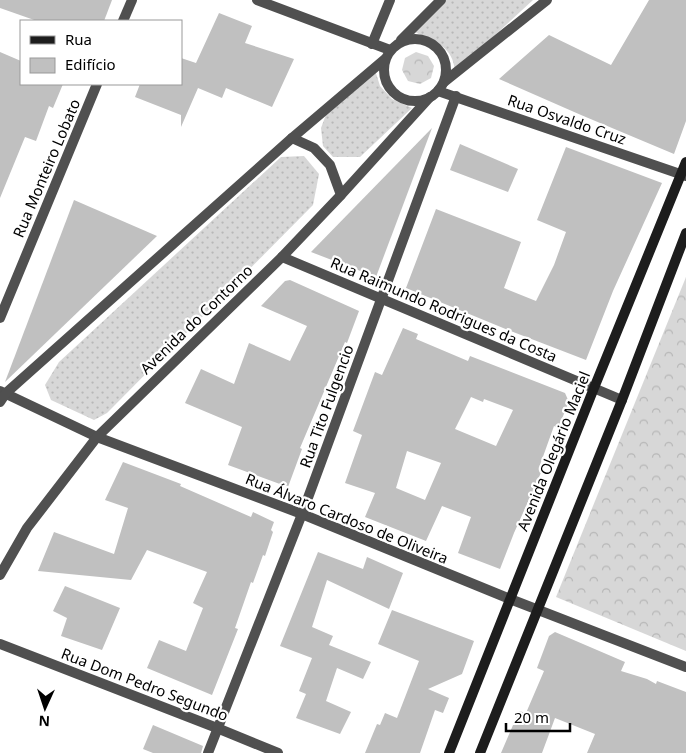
<svg xmlns="http://www.w3.org/2000/svg" width="686" height="753" viewBox="0 0 686 753" font-family="'Noto Sans',sans-serif">
<defs>
<pattern id="grass-dots" width="8" height="8" patternUnits="userSpaceOnUse" patternTransform="scale(1.25)"><rect width="8" height="8" fill="#d7d7d7"/><path d="M2 2h.1M6 6h.1" fill="none" stroke="#b7b7b7" stroke-width="1.8" stroke-linecap="round"/></pattern>
<pattern id="forest-crowns" width="20" height="18" patternUnits="userSpaceOnUse" patternTransform="scale(1.25)"><rect width="20" height="18" fill="#d7d7d7"/><path d="M2 6a3 3 0 1 1 6 0M12 15a3 3 0 1 1 6 0" fill="none" stroke="#b7b7b7"/></pattern>
</defs>
<rect width="100%" height="100%" fill="#fff"/>
<!-- grass -->
<g fill="url(#grass-dots)">
<path d="M 446,0 L 533,0 L 455,72 C 453,45 435,43 415,32 Z"/>
<polygon points="375,70 380,86 392,99 412,108 360,157 333,157 323,146 321,128 327,112"/>
<polygon points="304,156 319,174 313,205 107,413 94,420 51,400 45,385 59,362 281,157"/>
</g>
<!-- forest -->
<g fill="url(#forest-crowns)">
<polygon points="416,52 428,56 434,66 431,78 420,84 408,81 402,70 405,58"/>
<polygon points="686,277 686,651 556,597"/>
</g>
<!-- building -->
<g fill="#c0c0c0" fill-rule="evenodd">
<polygon points="0,0 112,0 104,21 37,21 0,8"/>
<polygon points="649,0 686,0 686,121 674,154 581,115 499,79 549,35 611,65"/>
<polygon points="219,13 252,26 245,43 294,59 272,107 226,88 222,98 198,88 181,127 181,115 135,97 140,84 181,84 181,58 196,63"/>
<polygon points="0,52 21,61 21,84 63,84 53,108 49,106 36,141 25,137 0,198"/>
<polygon points="432,128 376,277 311,252"/>
<polygon points="460,144 518,169 508,192 450,170"/>
<polygon points="566,147 662,183 613,291 586,360 508,330 406,288 436,209 521,242 504,288 536,301 554,265 566,232 537,220"/>
<polygon points="74,200 157,236 5,382"/>
<polygon points="290,280 359,311 347,343 345,342 300,448 302,449 288,487 228,465 242,427 185,403 201,369 234,384 249,343 290,361 307,326 261,306 285,281"/>
<path d="M 403,328 L 418,334 L 416,339 L 468,361 L 470,356 L 565,393 L 569,402 L 558,428 L 554,426 L 540,465 L 544,466 L 514,533 L 500,569 L 458,553 L 471,517 L 442,506 L 426,541 L 365,517 L 375,493 L 345,483 L 362,435 L 353,431 L 375,372 L 382,375 ZM 471,397 L 483,402 L 484,399 L 513,410 L 496,446 L 455,429 ZM 407,451 L 441,463 L 425,500 L 396,488 Z"/>
<polygon points="123,462 181,484 180,486 251,517 253,512 274,522 271,530 273,532 265,556 263,555 253,583 251,582 235,628 238,629 212,695 147,668 159,640 186,651 203,608 193,603 207,572 147,550 131,580 38,571 54,532 114,554 128,508 105,500"/>
<polygon points="318,552 363,569 367,557 403,573 389,609 327,580 312,627 333,636 329,645 371,662 363,679 337,668 326,701 351,712 340,734 296,718 306,694 299,691 312,658 280,646"/>
<polygon points="65,586 120,608 102,650 61,636 67,618 53,611"/>
<polygon points="392,610 474,641 462,674 428,689 449,698 443,713 435,710 420,753 365,753 377,724 380,725 385,713 397,718 419,661 378,644"/>
<polygon points="555,632 625,662 621,671 647,679 656,684 657,681 686,692 686,753 587,753 595,734 555,718 542,753 501,753 519,711 526,713 544,671 537,668 549,636"/>
<polygon points="153,725 203,746 201,753 153,753 143,749"/>
</g>
<g fill="none" stroke-linecap="round" stroke-linejoin="round">
<!-- minor -->
<g stroke="#505050" stroke-width="10">
<polyline points="257,0 390,50"/>
<polyline points="123,21 132,0"/>
<circle cx="415" cy="70" r="31"/>
<polyline points="401,40 441,0"/>
<polyline points="372,44 390,0"/>
<polyline points="444,82 547,0"/>
<polyline points="438,91 686,176"/>
<polyline points="292,138 314,148 330,165 341,195"/>
<polyline points="282,257 622,400"/>
<polyline points="0,318 97,84"/>
<polyline points="0,391 97,437 302,514 510,599 686,667"/>
<polyline points="0,402 6,393 292,138 385,59"/>
<polyline points="0,575 27,528 97,437 282,257 341,195 430,97"/>
<polyline points="0,644 217,728 278,753"/>
<polyline points="208,753 302,514 456,96"/>
</g>
<!-- secondary -->
<g stroke="#1d1d1d" stroke-width="10">
<polyline points="449,753 594,388 686,162"/>
<polyline points="480,753 622,400 686,233"/>
</g>
</g>
<g text-anchor="middle" dominant-baseline="central" stroke-width="4.5" stroke-linejoin="round" paint-order="stroke">
<!-- street labels -->
<g font-size="15" fill="#000" stroke="#fff">
<text transform="translate(567 119) rotate(19)">Rua Osvaldo Cruz</text>
<text transform="translate(46 168) rotate(-67)">Rua Monteiro Lobato</text>
<text transform="translate(444 309) rotate(23)">Rua Raimundo Rodrigues da Costa</text>
<text transform="translate(196 319) rotate(-44)">Avenida do Contorno</text>
<text transform="translate(326 406) rotate(-70)">Rua Tito Fulgencio</text>
<text transform="translate(553 451) rotate(-68)">Avenida Olegário Maciel</text>
<text transform="translate(347 518) rotate(22)">Rua Álvaro Cardoso de Oliveira</text>
<text transform="translate(145 684) rotate(21)">Rua Dom Pedro Segundo</text>
</g>
</g>
<!-- legend -->
<rect x="20" y="20" width="162" height="65" fill="#ffffff" stroke="#999999"/>
<rect x="30" y="36" width="25" height="8" fill="#1d1d1d" stroke="#999999"/>
<text x="65" y="45" font-size="15" fill="#000000">Rua</text>
<rect x="30" y="58" width="25" height="15" fill="#c0c0c0" stroke="#999999"/>
<text x="65" y="70" font-size="15" fill="#000000">Edifício</text>
<!-- north arrow -->
<g transform="translate(45 708) rotate(183)" stroke="#ffffff" stroke-width="4" paint-order="stroke">
<path d="M0-4L9 19L0 12L-9 19Z" fill="#000000"/>
<text y="-8" font-size="14" font-weight="bold" text-anchor="middle" fill="#000000">N</text>
</g>
<!-- scale -->
<path d="M506 723v8h64v-8" fill="none" stroke="#000000" stroke-width="2.5"/>
<text x="514" y="723" font-size="15" fill="#000000" stroke="#ffffff" stroke-width="4" paint-order="stroke">20 m</text>
</svg>
